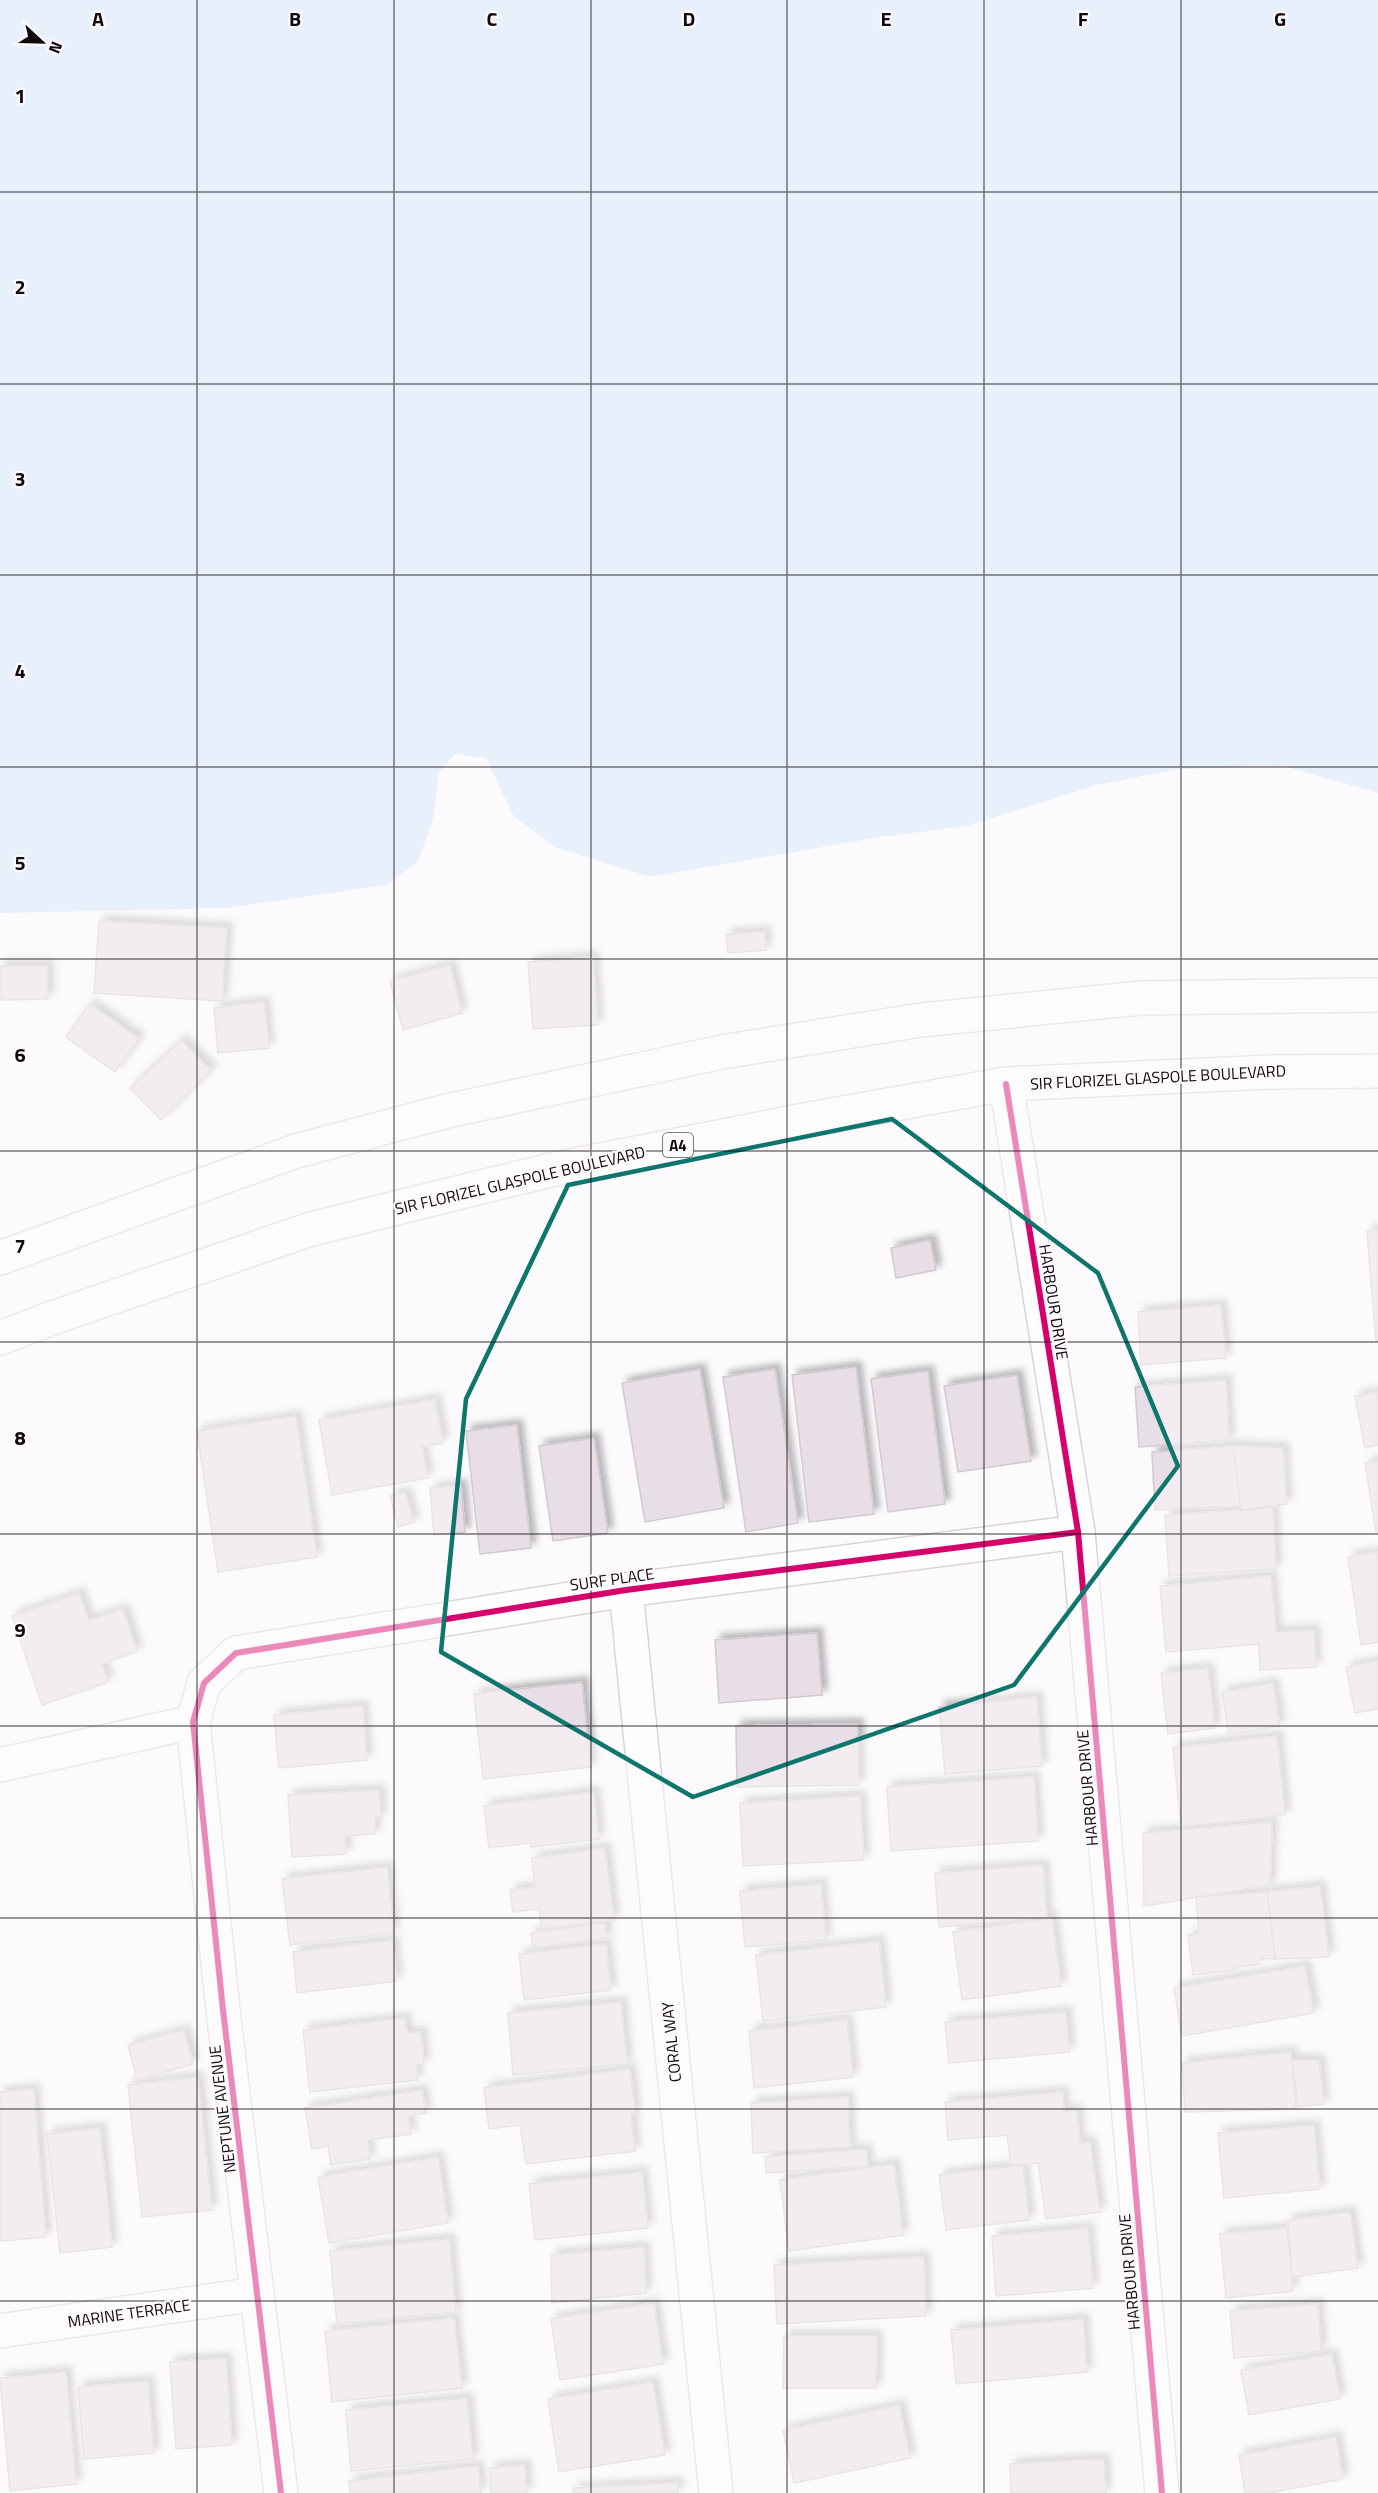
<svg xmlns="http://www.w3.org/2000/svg" width="1378" height="2493" viewBox="0 0 1378 2493" font-family="'Titillium Web',sans-serif">
<defs>
<filter id="shadow"><feDropShadow dx="5.5" dy="-5.5" stdDeviation="3" flood-color="#0004"/></filter>
</defs>
<rect width="100%" height="100%" fill="#fcfafc"/>
<!-- water -->
<polygon fill="#d1e4fd" points="0,0 1378,0 1378,793 1284,766 1180,769 1096,785 967,826 880,837 650,877 557,848 514,817 486,758 455,754 439,773 433,821 417,863 386,885 226,908 0,913"/>
<!-- building -->
<g fill="#e8dee7" stroke="#d1cbd0" stroke-width="1.5" filter="url(#shadow)">
<polygon points="99,921 227,928 222,1001 94,993"/>
<polygon points="765,932 766,950 728,953 726,934"/>
<polygon points="593,957 598,1025 533,1029 528,962"/>
<polygon points="450,965 462,1013 403,1030 390,981"/>
<polygon points="0,966 48,966 48,999 0,1000"/>
<polygon points="264,1002 269,1048 218,1053 214,1008"/>
<polygon points="90,1004 139,1039 115,1072 66,1037"/>
<polygon points="181,1040 211,1070 161,1120 130,1088"/>
<polygon points="1378,1230 1378,1341 1376,1341 1367,1231"/>
<polygon points="930,1240 936,1270 896,1278 891,1248"/>
<polygon points="1221,1305 1226,1358 1141,1365 1138,1312"/>
<polygon points="856,1367 874,1514 809,1522 792,1375"/>
<polygon points="700,1369 724,1508 645,1522 622,1383"/>
<polygon points="775,1369 798,1523 746,1532 723,1377"/>
<polygon points="928,1371 945,1504 888,1512 871,1379"/>
<polygon points="1017,1375 1031,1461 958,1472 944,1386"/>
<polygon points="1226,1380 1229,1440 1139,1447 1135,1387"/>
<polygon points="1378,1392 1378,1445 1365,1448 1355,1396"/>
<polygon points="435,1399 443,1443 422,1447 428,1478 332,1495 319,1420"/>
<polygon points="296,1416 317,1557 218,1572 197,1431"/>
<polygon points="517,1425 531,1548 480,1554 466,1431"/>
<polygon points="594,1438 608,1533 553,1541 539,1446"/>
<polygon points="1233,1446 1240,1506 1155,1510 1152,1452"/>
<polygon points="1233,1446 1283,1448 1287,1504 1241,1510"/>
<polygon points="1378,1461 1378,1532 1376,1532 1365,1463"/>
<polygon points="461,1485 465,1532 434,1535 430,1488"/>
<polygon points="405,1492 414,1522 398,1527 390,1496"/>
<polygon points="1273,1508 1276,1569 1169,1576 1165,1515"/>
<polygon points="1378,1552 1378,1642 1361,1645 1348,1557"/>
<polygon points="1271,1576 1276,1632 1314,1630 1316,1667 1260,1670 1259,1644 1166,1652 1160,1586"/>
<polygon points="79,1593 89,1620 123,1609 137,1651 102,1664 108,1682 42,1705 12,1616"/>
<polygon points="817,1633 822,1695 719,1703 715,1640"/>
<polygon points="1378,1661 1378,1709 1355,1713 1346,1667"/>
<polygon points="1208,1668 1215,1728 1168,1734 1161,1673"/>
<polygon points="582,1682 591,1767 483,1779 474,1694"/>
<polygon points="1273,1683 1280,1726 1229,1735 1222,1692"/>
<polygon points="1037,1697 1042,1766 945,1774 939,1707"/>
<polygon points="363,1706 367,1760 279,1768 274,1715"/>
<polygon points="858,1724 859,1785 737,1787 736,1726"/>
<polygon points="1277,1736 1285,1815 1181,1827 1173,1748"/>
<polygon points="1034,1777 1038,1841 891,1851 887,1787"/>
<polygon points="379,1790 381,1817 375,1817 375,1834 345,1836 346,1854 292,1857 288,1795"/>
<polygon points="594,1792 599,1839 531,1847 530,1843 489,1848 484,1806"/>
<polygon points="860,1796 864,1860 743,1866 740,1803"/>
<polygon points="1272,1822 1270,1885 1144,1906 1143,1833"/>
<polygon points="605,1848 614,1920 542,1929 539,1909 513,1912 510,1890 535,1887 532,1858"/>
<polygon points="1043,1865 1047,1918 939,1927 935,1873"/>
<polygon points="387,1867 394,1933 290,1945 282,1879"/>
<polygon points="821,1884 826,1940 745,1947 740,1891"/>
<polygon points="1320,1886 1329,1957 1275,1959 1267,1892"/>
<polygon points="1267,1892 1275,1959 1260,1958 1259,1964 1235,1967 1235,1970 1193,1975 1188,1935 1199,1934 1196,1897"/>
<polygon points="1052,1918 1061,1986 962,2000 953,1932"/>
<polygon points="605,1923 607,1938 533,1948 531,1933"/>
<polygon points="393,1940 397,1981 297,1993 293,1952"/>
<polygon points="879,1941 886,2007 763,2021 756,1955"/>
<polygon points="606,1944 611,1990 524,2000 519,1954"/>
<polygon points="1305,1966 1314,2013 1182,2036 1174,1988"/>
<polygon points="621,2002 627,2064 513,2075 508,2013"/>
<polygon points="1066,2012 1069,2052 949,2063 945,2022"/>
<polygon points="405,2018 407,2033 421,2032 424,2063 416,2065 418,2080 310,2092 303,2030"/>
<polygon points="847,2020 853,2077 754,2088 749,2031"/>
<polygon points="184,2030 193,2064 137,2080 128,2045"/>
<polygon points="1291,2052 1296,2109 1185,2112 1182,2063"/>
<polygon points="1292,2060 1319,2060 1324,2104 1298,2107"/>
<polygon points="630,2069 635,2113 631,2114 635,2151 526,2164 520,2125 489,2129 484,2088"/>
<polygon points="198,2077 212,2210 142,2217 128,2085"/>
<polygon points="34,2089 46,2237 0,2241 0,2092"/>
<polygon points="422,2090 426,2113 408,2116 411,2134 368,2140 370,2159 331,2165 328,2146 312,2149 305,2108"/>
<polygon points="1063,2092 1064,2112 1077,2110 1080,2144 1090,2142 1100,2212 1046,2219 1038,2163 1011,2165 1007,2135 948,2140 945,2102"/>
<polygon points="848,2097 850,2147 753,2153 751,2103"/>
<polygon points="1314,2125 1320,2189 1224,2198 1218,2133"/>
<polygon points="100,2128 112,2247 60,2253 47,2134"/>
<polygon points="866,2149 868,2166 766,2173 765,2157"/>
<polygon points="438,2157 448,2223 329,2243 318,2177"/>
<polygon points="894,2164 903,2235 789,2251 780,2180"/>
<polygon points="1023,2165 1029,2220 946,2230 939,2175"/>
<polygon points="642,2172 648,2228 535,2240 529,2184"/>
<polygon points="1350,2212 1358,2268 1292,2277 1288,2220"/>
<polygon points="1088,2228 1093,2288 996,2296 992,2236"/>
<polygon points="1287,2228 1293,2291 1226,2298 1220,2234"/>
<polygon points="449,2239 456,2312 337,2324 330,2251"/>
<polygon points="644,2247 646,2293 552,2303 551,2255"/>
<polygon points="924,2257 926,2316 777,2324 774,2265"/>
<polygon points="654,2303 663,2364 560,2380 551,2319"/>
<polygon points="1318,2304 1321,2351 1234,2358 1230,2311"/>
<polygon points="454,2318 462,2388 332,2402 325,2331"/>
<polygon points="1083,2319 1087,2372 956,2384 951,2330"/>
<polygon points="784,2336 877,2336 876,2388 783,2388"/>
<polygon points="1332,2354 1340,2399 1249,2415 1241,2370"/>
<polygon points="226,2358 232,2445 176,2449 170,2362"/>
<polygon points="66,2372 76,2484 10,2491 0,2378"/>
<polygon points="148,2381 154,2453 84,2459 78,2387"/>
<polygon points="653,2382 665,2455 559,2472 548,2399"/>
<polygon points="467,2398 473,2459 351,2471 346,2410"/>
<polygon points="899,2405 910,2458 794,2483 783,2430"/>
<polygon points="1336,2437 1343,2479 1268,2493 1245,2493 1239,2455"/>
<polygon points="1104,2459 1106,2493 1011,2493 1010,2464"/>
<polygon points="525,2465 527,2493 491,2493 490,2468"/>
<polygon points="478,2466 481,2493 350,2493 349,2481"/>
<polygon points="678,2483 678,2493 573,2493 573,2488"/>
</g>
<g fill="none" stroke-linecap="round" stroke-linejoin="round">
<defs>
<g id="minor">
<polyline points="1006,1084 1078,1532 1162,2493"/>
<polyline points="626,1590 716,2493"/>
<polyline points="0,1765 193,1722"/>
<polyline points="0,2331 257,2294"/>
<polyline points="281,2493 223,2010 193,1722 204,1683 236,1653 626,1590 1078,1532"/>
</g>
<g id="highway">
<polyline points="0,1258 296,1151 447,1111 722,1052 921,1020 1141,998 1378,995"/>
<polyline points="0,1338 55,1317 311,1229 555,1169 810,1119 1006,1084 1274,1072 1378,1071"/>
</g>
</defs>
<!-- minor casing -->
<use href="#minor" stroke="#dad4d9" stroke-width="36"/>
<!-- highway casing -->
<use href="#highway" stroke="#dad4d9" stroke-width="36"/>
<!-- minor -->
<use href="#minor" stroke="#fffeff" stroke-width="33"/>
<!-- highway -->
<use href="#highway" stroke="#fffeff" stroke-width="33"/>
<defs>
<g id="cycleway">
<polyline points="1006,1084 1078,1532 1162,2493"/>
<polyline points="281,2493 223,2010 193,1722 204,1683 236,1653 626,1590 1078,1532"/>
</g>
</defs>
<!-- cycleway casing -->
<use href="#cycleway" stroke="#fdf9fd" stroke-width="10"/>
<!-- cycleway -->
<use href="#cycleway" stroke="#d6006c" stroke-width="6"/>
</g>
<!-- marked area -->
<path d="M0 0H1378V2493H0ZM 892,1119 L 1098,1273 L 1178,1466 L 1014,1685 L 693,1797 L 441,1652 L 466,1399 L 568,1185 Z" fill="#fcfafc" fill-opacity=".55" fill-rule="evenodd"/>
<path fill="none" stroke="#0f766e" stroke-width="4.5" stroke-linejoin="round" d="M 892,1119 L 1098,1273 L 1178,1466 L 1014,1685 L 693,1797 L 441,1652 L 466,1399 L 568,1185 Z"/>
<!-- grid -->
<path fill="none" stroke="#10090f" stroke-width="1.5" stroke-opacity="0.55" d="M 197,0 L 197,2493M 394,0 L 394,2493M 591,0 L 591,2493M 787,0 L 787,2493M 984,0 L 984,2493M 1181,0 L 1181,2493M 0,192 L 1378,192M 0,384 L 1378,384M 0,575 L 1378,575M 0,767 L 1378,767M 0,959 L 1378,959M 0,1151 L 1378,1151M 0,1342 L 1378,1342M 0,1534 L 1378,1534M 0,1726 L 1378,1726M 0,1918 L 1378,1918M 0,2109 L 1378,2109M 0,2301 L 1378,2301"/>
<g text-anchor="middle" dominant-baseline="central" stroke-width="4.5" stroke-linejoin="round" paint-order="stroke">
<!-- shield labels -->
<rect fill="#fdf9fd" stroke="#575156" stroke-width="1.5" x="663" y="1133" width="30" height="24" rx="4.5"/>
<g font-size="15" font-weight="bold" fill="#10090f">
<text x="678" y="1145">A4</text>
</g>
<!-- street labels -->
<g font-size="16" fill="#10090f" stroke="#fdf9fd">
<text transform="translate(1158 1077) rotate(-3)">SIR FLORIZEL GLASPOLE BOULEVARD</text>
<text transform="translate(520 1180) rotate(-13)">SIR FLORIZEL GLASPOLE BOULEVARD</text>
<text transform="translate(1054 1302) rotate(81)">HARBOUR DRIVE</text>
<text transform="translate(612 1579) rotate(-8)">SURF PLACE</text>
<text transform="translate(1087 1788) rotate(-95)">HARBOUR DRIVE</text>
<text transform="translate(671 2042) rotate(-96)">CORAL WAY</text>
<text transform="translate(222 2109) rotate(-97)">NEPTUNE AVENUE</text>
<text transform="translate(1129 2272) rotate(-95)">HARBOUR DRIVE</text>
<text transform="translate(129 2313) rotate(-8)">MARINE TERRACE</text>
</g>
</g>
<g font-size="20" text-anchor="middle" font-weight="bold" fill="#10090f" stroke="#fdf9fd" stroke-width="4.5" stroke-linejoin="round" paint-order="stroke">
<text x="98" y="26">A</text>
<text x="295" y="26">B</text>
<text x="492" y="26">C</text>
<text x="689" y="26">D</text>
<text x="886" y="26">E</text>
<text x="1083" y="26">F</text>
<text x="1280" y="26">G</text>
<text x="20" y="103">1</text>
<text x="20" y="294">2</text>
<text x="20" y="486">3</text>
<text x="20" y="678">4</text>
<text x="20" y="870">5</text>
<text x="20" y="1062">6</text>
<text x="20" y="1253">7</text>
<text x="20" y="1445">8</text>
<text x="20" y="1637">9</text>
</g>
<!-- north arrow -->
<g transform="translate(42 42) rotate(112)" stroke="#fdf9fd" stroke-width="4.5" paint-order="stroke">
<path d="M0-4.5L10 22L0 15L-10 22Z" fill="#10090f"/>
<text y="-9" font-size="16" font-weight="bold" text-anchor="middle" fill="#10090f">N</text>
</g>
</svg>
